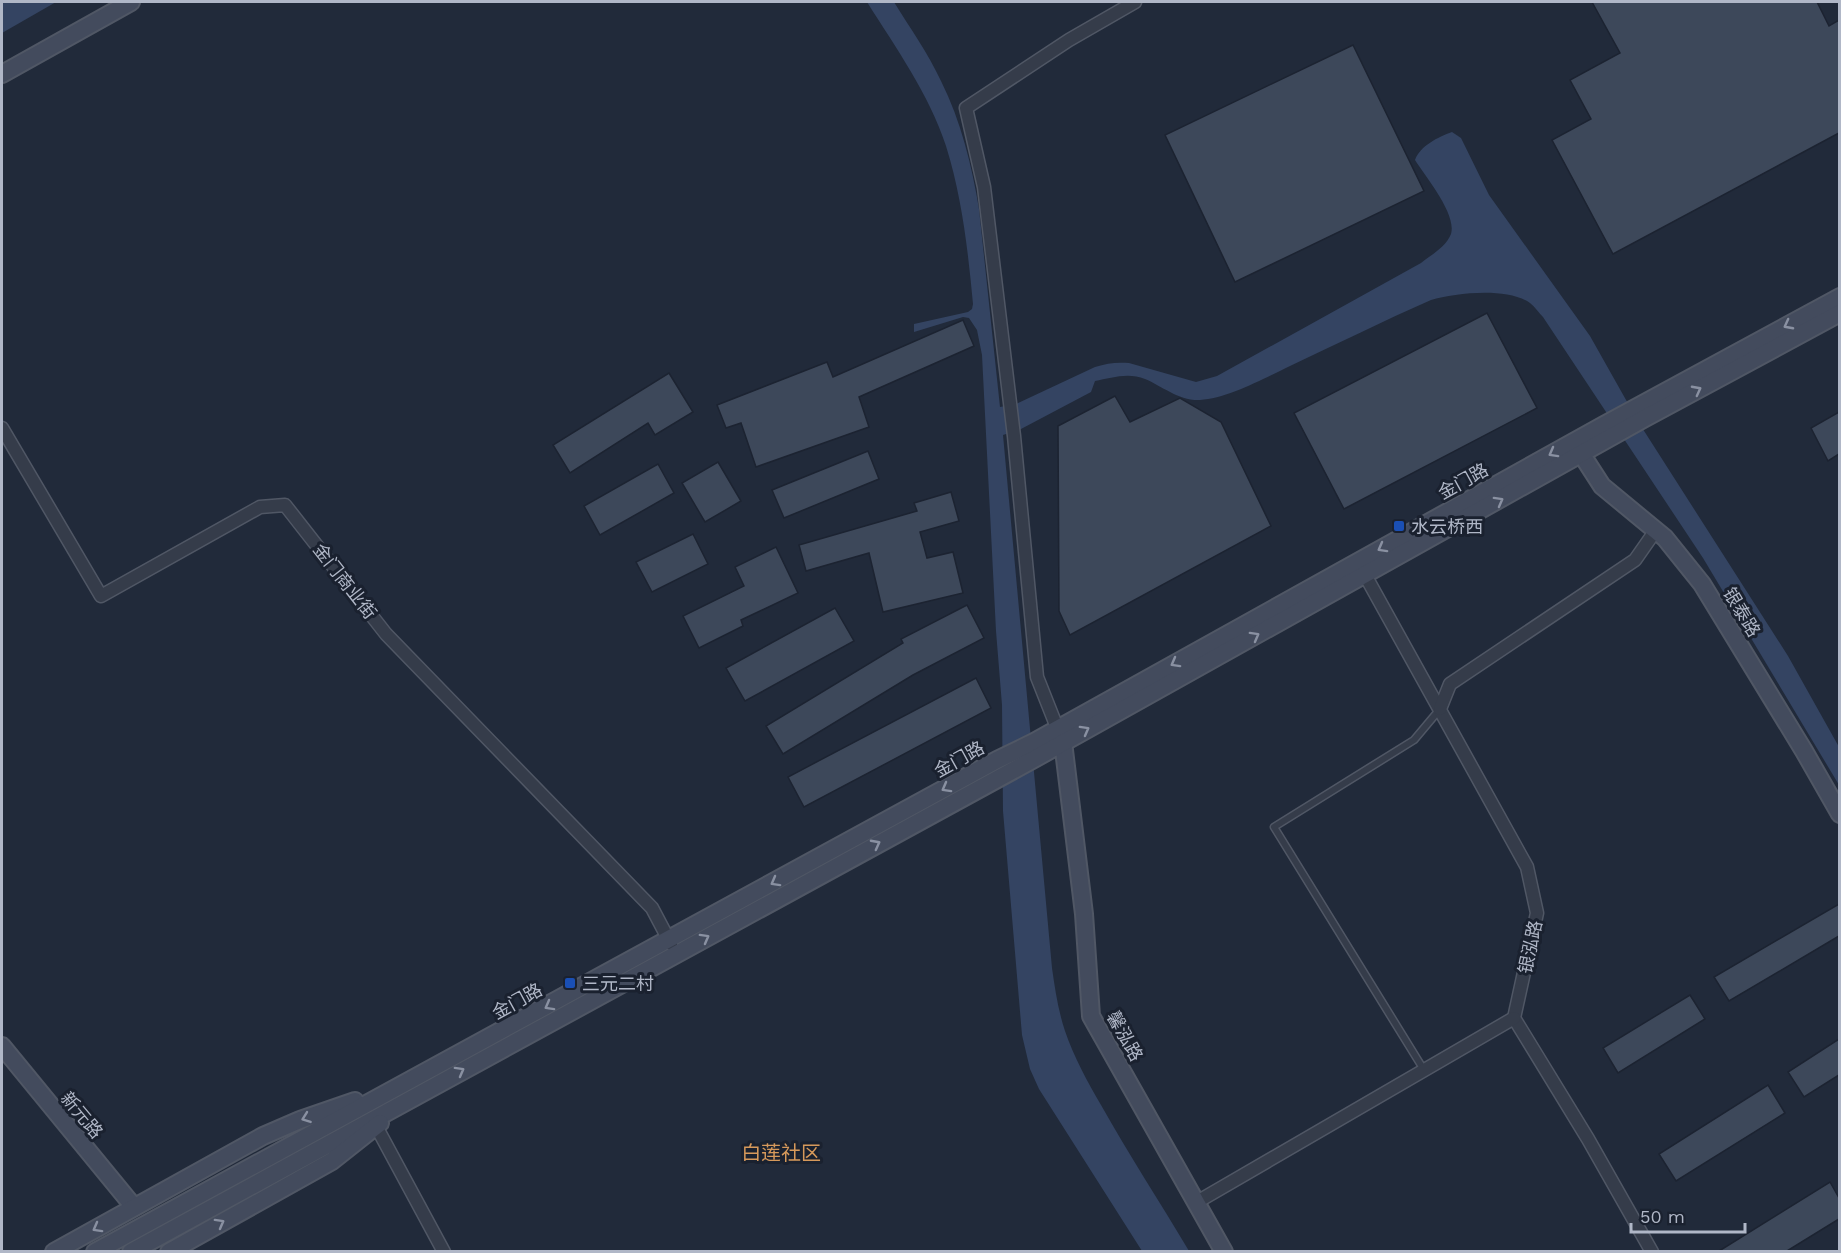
<svg xmlns="http://www.w3.org/2000/svg" width="1841" height="1253" viewBox="0 0 1841 1253" font-family="'Work Sans','Noto Sans SC',sans-serif">
<rect width="100%" height="100%" fill="#212a3a"/>
<!-- water -->
<g fill="#344462">
<polygon points="2,2 56,2 2,33"/>
<path d="M 867,2 L 894,2 C 910,28 928,53 941,81 C 961,121 972,166 979,209 L 1000,407 L 1016,404 L 1095,367 C 1107,363 1117,362 1129,363 L 1196,382 L 1217,376 L 1421,263 C 1431,255 1446,247 1451,234 C 1457,214 1425,176 1415,160 C 1420,146 1438,137 1452,132 L 1461,138 L 1489,195 L 1590,336 L 1639,423 L 1788,656 L 1839,747 L 1839,785 L 1703,558 L 1543,317 C 1539,313 1535,307 1530,303 C 1507,287 1456,293 1431,300 C 1383,321 1337,344 1290,366 C 1265,378 1227,399 1200,400 C 1179,401 1162,386 1145,379 C 1128,372 1111,378 1095,381 L 1091,392 L 1021,429 L 1003,435 L 1052,968 C 1055,989 1058,1010 1065,1031 C 1074,1057 1087,1081 1101,1105 C 1129,1155 1160,1202 1189,1251 L 1142,1251 L 1039,1089 L 1030,1069 L 1022,1035 L 1003,811 L 1002,705 L 996,631 L 982,355 L 977,330 L 969,318 L 963,317 L 914,332 L 914,324 L 968,312 L 972,309 L 973,304 C 968,251 962,197 946,146 C 929,94 896,48 867,2 Z"/>
</g>
<!-- building -->
<g fill="#3d485a" stroke="#1c2331" stroke-width="1.5">
<polygon points="1592,2 1817,2 1829,26 1839,20 1839,133 1613,254 1552,140 1591,119 1570,80 1620,53"/>
<polygon points="1353,45 1424,191 1235,282 1165,135"/>
<polygon points="1487,313 1537,408 1344,509 1294,413"/>
<polygon points="963,320 974,346 859,397 869,427 756,467 741,423 726,428 717,405 827,362 833,377"/>
<polygon points="669,373 693,412 655,435 648,423 570,473 553,445"/>
<polygon points="1115,396 1130,422 1180,398 1221,422 1271,526 1070,635 1059,611 1058,426"/>
<polygon points="1839,412 1839,454 1828,461 1811,428"/>
<polygon points="868,451 879,479 784,518 772,490"/>
<polygon points="718,462 741,501 705,522 682,483"/>
<polygon points="658,464 674,493 600,535 584,506"/>
<polygon points="951,492 959,521 920,532 927,558 953,552 963,593 883,612 869,553 806,571 799,545 917,511 914,503"/>
<polygon points="693,534 708,564 652,592 636,562"/>
<polygon points="776,547 798,593 741,620 743,626 699,648 683,616 744,586 735,567"/>
<polygon points="967,605 984,638 913,675 783,754 766,726 903,643 901,639"/>
<polygon points="835,608 854,641 745,701 726,668"/>
<polygon points="976,678 991,708 804,807 788,777"/>
<polygon points="1839,904 1839,936 1729,1001 1714,977"/>
<polygon points="1690,995 1705,1019 1618,1073 1603,1048"/>
<polygon points="1839,1039 1839,1075 1804,1097 1788,1072"/>
<polygon points="1768,1085 1785,1113 1676,1181 1659,1154"/>
<polygon points="1830,1182 1839,1198 1839,1219 1787,1251 1719,1251"/>
</g>
<g fill="none" stroke-linecap="round" stroke-linejoin="round">
<defs>
<polyline id="lane" points="1424,1070 1274,827 1414,740 1440,709"/>
<g id="street">
<polyline points="2,428 101,596 260,507 285,505 386,634 652,908 671,944"/>
<polyline points="1365,575 1527,867 1537,913 1514,1018 1588,1139 1652,1252"/>
<polyline points="1440,709 1450,684 1635,560 1656,530"/>
<polyline points="1060,735 1037,677 1014,436 984,187 966,108 1069,40 1135,2"/>
<polyline points="376,1126 444,1252"/>
<polyline points="1197,1202 1514,1018"/>
</g>
<g id="secondary">
<polyline points="2,74 131,2"/>
<polyline points="1582,455 1602,486 1665,538 1702,584 1804,751 1840,814"/>
<polyline points="1063,742 1084,914 1091,1016 1224,1252"/>
<polyline points="2,1046 134,1207"/>
<polyline points="54,1252 263,1136 300,1120 355,1101"/>
<polyline points="95,1252 997,760 1034,742 1604,425 1840,297"/>
<polyline points="131,1252 1034,759 1645,418 1840,313"/>
<polyline points="169,1252 332,1161 380,1123"/>
</g>
</defs>
<!-- lane casing -->
<use href="#lane" stroke="#505765" stroke-width="9"/>
<!-- street casing -->
<use href="#street" stroke="#505765" stroke-width="15"/>
<!-- secondary casing -->
<use href="#secondary" stroke="#505765" stroke-width="20"/>
<!-- lane -->
<use href="#lane" stroke="#353c4a" stroke-width="6"/>
<!-- street -->
<use href="#street" stroke="#353c4a" stroke-width="12"/>
<!-- secondary -->
<use href="#secondary" stroke="#434b5d" stroke-width="16"/>
</g>
<!-- one-way arrows -->
<defs><path id="oneway-chevron" d="M-2-3.5L2.5 0L-2 3.5" fill="none" stroke-width="1.6" stroke-linecap="round" stroke-linejoin="round" transform="scale(1.5)"/></defs>
<g stroke="#8a91a2">
<use href="#oneway-chevron" transform="translate(1788 325) rotate(152)"/>
<use href="#oneway-chevron" transform="translate(1697 390) rotate(-28)"/>
<use href="#oneway-chevron" transform="translate(1553 453) rotate(151)"/>
<use href="#oneway-chevron" transform="translate(1499 501) rotate(-29)"/>
<use href="#oneway-chevron" transform="translate(1382 548) rotate(151)"/>
<use href="#oneway-chevron" transform="translate(1255 636) rotate(-29)"/>
<use href="#oneway-chevron" transform="translate(1175 663) rotate(151)"/>
<use href="#oneway-chevron" transform="translate(1085 730) rotate(-29)"/>
<use href="#oneway-chevron" transform="translate(946 788) rotate(151)"/>
<use href="#oneway-chevron" transform="translate(876 844) rotate(-28)"/>
<use href="#oneway-chevron" transform="translate(775 882) rotate(151)"/>
<use href="#oneway-chevron" transform="translate(705 938) rotate(-29)"/>
<use href="#oneway-chevron" transform="translate(549 1006) rotate(151)"/>
<use href="#oneway-chevron" transform="translate(460 1071) rotate(-29)"/>
<use href="#oneway-chevron" transform="translate(306 1118) rotate(160)"/>
<use href="#oneway-chevron" transform="translate(220 1223) rotate(-29)"/>
<use href="#oneway-chevron" transform="translate(97 1228) rotate(151)"/>
</g>
<!-- markers -->
<g fill="#1a4fb4" stroke="#1a212f" stroke-width="2">
<rect x="1393" y="520" width="12" height="12" rx="3"/>
<rect x="564" y="977" width="12" height="12" rx="3"/>
</g>
<g text-anchor="middle" dominant-baseline="central" stroke-width="6" stroke-linejoin="round" paint-order="stroke">
<!-- street labels -->
<g font-size="18" fill="#b0b7c7" stroke="#1a212f">
<text transform="translate(1463 481) rotate(-29)">金门路</text>
<text transform="translate(345 581) rotate(52)">金门商业街</text>
<text transform="translate(1742 612) rotate(59)">银泰路</text>
<text transform="translate(959 759) rotate(-29)">金门路</text>
<text transform="translate(1530 947) rotate(-78)">银泓路</text>
<text transform="translate(517 1001) rotate(-29)">金门路</text>
<text transform="translate(1125 1036) rotate(61)">馨泓路</text>
<text transform="translate(82 1115) rotate(50)">新元路</text>
</g>
<!-- poi labels -->
<g font-size="18" fill="#b0b7c7" stroke="#1a212f" text-anchor="start">
<text x="1411" y="526">水云桥西</text>
<text x="582" y="983">三元二村</text>
</g>
<!-- neighbourhood labels -->
<g font-size="20" fill="#d6995b" stroke="#1a212f">
<text x="781" y="1153">白莲社区</text>
</g>
</g>
<!-- border -->
<rect width="1841" height="1253" fill="none" stroke="#b0b7c7" stroke-width="6"/>
<!-- scale -->
<path d="M1631 1223v9h114v-9" fill="none" stroke="#b0b7c7" stroke-width="3"/>
<text x="1640" y="1223" font-size="18" fill="#b0b7c7" stroke="#1a212f" stroke-width="4.5" paint-order="stroke">50 m</text>
</svg>
